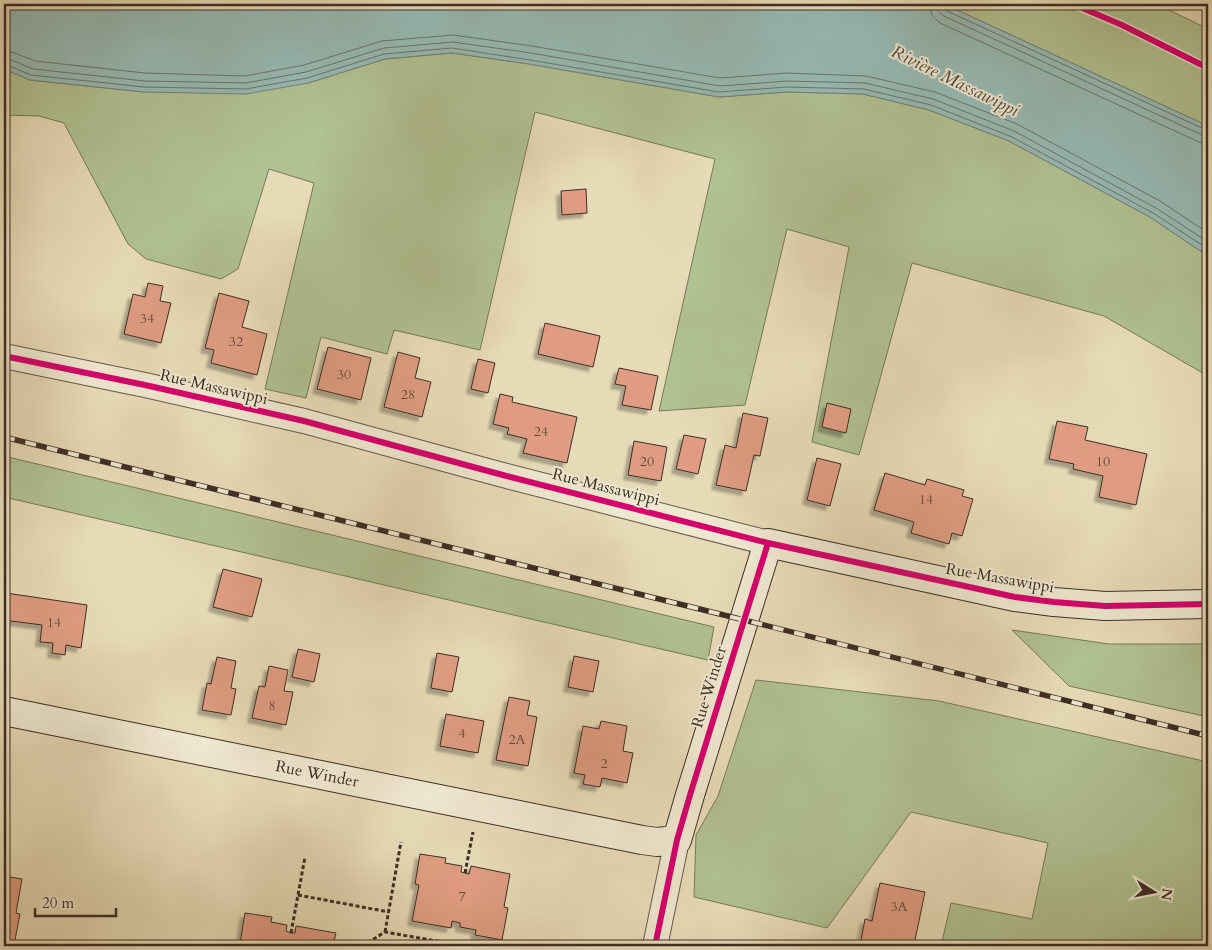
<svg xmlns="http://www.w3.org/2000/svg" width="1212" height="950" viewBox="0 0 1212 950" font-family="Cardo,serif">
<defs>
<filter id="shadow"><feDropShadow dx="-4.5" dy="4.5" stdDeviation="1" flood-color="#0004"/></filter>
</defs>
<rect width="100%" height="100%" fill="#e7dbb7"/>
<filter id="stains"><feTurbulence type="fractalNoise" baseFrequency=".004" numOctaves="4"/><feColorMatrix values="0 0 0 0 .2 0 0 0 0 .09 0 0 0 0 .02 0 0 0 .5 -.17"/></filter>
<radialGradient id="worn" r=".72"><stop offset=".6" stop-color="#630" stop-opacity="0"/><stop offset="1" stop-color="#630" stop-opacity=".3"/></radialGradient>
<!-- green -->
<g fill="#b1c192" stroke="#76785b">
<polygon points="944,4 1157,4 1208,29 1208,126"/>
<polygon points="452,53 529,64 719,97 787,92 863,94 929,110 1009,141 1150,217 1208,256 1208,376 1104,316 912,263 859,455 812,442 849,247 787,229 745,405 659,411 715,159 535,112 480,350 394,330 387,354 321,337 306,398 265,389 314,183 269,169 238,269 221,279 146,259 128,244 64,123 39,116 4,115 4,69 30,80 144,92 308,83 385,59"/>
<polygon points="4,456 714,627 708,660 4,497"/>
<polygon points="1012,630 1109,644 1208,644 1208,717 1069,686"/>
<polygon points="756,680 939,701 1208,762 1208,946 941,946 951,903 1032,919 1048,843 911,812 827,928 694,897 696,835 718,796"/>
</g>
<!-- water -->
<polygon fill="#97bab4" stroke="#73827a" points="4,4 944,4 1208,126 1208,256 1150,217 1009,141 929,110 863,94 787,92 719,97 529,64 452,53 385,59 308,83 246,94 144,92 30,80 4,69"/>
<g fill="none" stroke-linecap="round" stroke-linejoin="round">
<!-- shore -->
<g stroke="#6a746c" stroke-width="1">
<polyline points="929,4 932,15 940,23 1199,142 1208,144"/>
<polyline points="937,4 938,11 944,16 1202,135 1208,136"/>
<polyline points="943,4 944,8 947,11 1204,129 1208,130"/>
<polyline points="4,51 12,52 35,61 145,73 245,76 304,65 382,41 453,35 532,46 720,78 787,73 866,76 935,92 1017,124 1160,201 1208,233"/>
<polyline points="4,58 9,59 33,69 145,81 246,83 306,72 384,48 453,42 531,53 720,86 787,81 865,83 933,99 1014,131 1156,208 1208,242"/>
<polyline points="4,64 7,65 31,75 144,87 246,89 307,78 384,54 452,48 530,60 719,92 787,87 864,89 931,105 1012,137 1153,213 1208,249"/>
</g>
</g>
<!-- building -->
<g fill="#df9c82" stroke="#3c2e24" filter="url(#shadow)">
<polygon points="586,189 587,213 562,215 561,191"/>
<polygon points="148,283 163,286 160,301 171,303 161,343 124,334 133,294 145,297"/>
<polygon points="219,293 249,301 242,327 267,334 257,375 211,363 214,350 205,348"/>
<polygon points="545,323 600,336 593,367 538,354"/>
<polygon points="328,347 371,358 361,400 317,389"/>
<polygon points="398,352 420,358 415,378 431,382 422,417 384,407"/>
<polygon points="478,359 495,363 488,393 471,389"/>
<polygon points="619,368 658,376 651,410 622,405 626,386 615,384"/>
<polygon points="500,394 513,397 512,402 577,417 567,463 523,453 527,439 507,434 509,428 493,424"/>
<polygon points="827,403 851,409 846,433 822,427"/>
<polygon points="743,413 768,418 760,456 754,455 746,491 716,485 725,445 736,448"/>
<polygon points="1057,421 1088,427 1085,440 1147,454 1136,505 1099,497 1103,476 1073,469 1074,464 1049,459"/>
<polygon points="684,435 706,439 698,474 676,469"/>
<polygon points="634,441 667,447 661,481 628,475"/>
<polygon points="817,458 841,464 830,506 807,500"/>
<polygon points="885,473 925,485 927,479 964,490 962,496 973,499 962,536 952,533 949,544 911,533 914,522 874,510"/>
<polygon points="223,569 262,579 252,617 213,607"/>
<polygon points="6,593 87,605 81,648 66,645 65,655 52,653 53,643 40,642 42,625 4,620 4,609"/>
<polygon points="298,649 320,654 314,682 292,677"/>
<polygon points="437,653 459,657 452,692 431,688"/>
<polygon points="574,656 599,661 593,692 568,687"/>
<polygon points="217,657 236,661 231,688 236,689 231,715 202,710 207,683 211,684"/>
<polygon points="269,666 288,670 284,691 293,692 286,725 252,718 259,686 265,687"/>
<polygon points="509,697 530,701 527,715 537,717 528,766 496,760"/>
<polygon points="446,714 484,721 478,753 440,746"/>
<polygon points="601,721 627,726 623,751 633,753 627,783 602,778 600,787 583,784 585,775 574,773 583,726 599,729"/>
<polygon points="420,854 446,858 445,863 462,866 461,872 469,874 471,866 510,874 504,907 508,908 502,940 475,935 476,930 460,927 460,923 452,921 451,928 412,921 419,885 415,884"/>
<polygon points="4,876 22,879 16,913 20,914 14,945 4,943"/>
<polygon points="880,883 925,892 914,945 905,944 905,946 860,946 865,919 872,921"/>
<polygon points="245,913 272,917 271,922 287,925 286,931 291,933 295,933 296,926 336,933 333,946 244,946 244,944 240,943"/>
</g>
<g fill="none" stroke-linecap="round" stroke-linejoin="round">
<defs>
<g id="street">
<polyline points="4,356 145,385 304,421 499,474 768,543"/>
<polyline points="655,946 677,840"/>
</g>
<polyline id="secondary" points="4,711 642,840 657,842 677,840 690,795 768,543 1015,597 1054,602 1105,606 1208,604"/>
</defs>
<!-- street casing -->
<use href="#street" stroke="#675949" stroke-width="26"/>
<!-- secondary casing -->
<use href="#secondary" stroke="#3c2e24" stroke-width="30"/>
<!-- path -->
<g stroke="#3c2e24" stroke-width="3" stroke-dasharray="4 2.5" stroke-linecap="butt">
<polyline points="465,873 473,832"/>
<polyline points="298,895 389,912"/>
<polyline points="385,932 401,842"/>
<polyline points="291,933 305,857"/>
<polyline points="362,946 385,932 465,946"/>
</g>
<!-- street -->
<use href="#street" stroke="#efe8d0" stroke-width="24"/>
<!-- secondary -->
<use href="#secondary" stroke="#efe8d0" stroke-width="28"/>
<defs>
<polyline id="rail" points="4,437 744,620 1208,736"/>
</defs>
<!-- rail casing -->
<use href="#rail" stroke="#3c2e24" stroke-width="5.5"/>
<!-- rail -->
<use href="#rail" stroke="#efe8d0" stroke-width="4" stroke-dasharray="11" stroke-linecap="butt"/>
<defs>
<g id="cycleway">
<polyline points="1073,4 1122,25 1208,68"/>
<polyline points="4,356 145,385 304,421 499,474 768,543 1015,597 1054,602 1105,606 1208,604"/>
<polyline points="655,946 677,840 690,795 768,543"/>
</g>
</defs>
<!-- cycleway casing -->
<use href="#cycleway" stroke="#efe8d0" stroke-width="9"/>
<!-- cycleway -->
<use href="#cycleway" stroke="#d6006c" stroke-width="6"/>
</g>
<g text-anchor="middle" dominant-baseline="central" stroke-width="4" stroke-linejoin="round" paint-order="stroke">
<!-- number labels -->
<g font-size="14" fill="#654a3c">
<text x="147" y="318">34</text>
<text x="236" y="341">32</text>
<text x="344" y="374">30</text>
<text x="408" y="394">28</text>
<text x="541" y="431">24</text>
<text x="647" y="461">20</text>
<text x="1103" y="461">10</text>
<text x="926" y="499">14</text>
<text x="54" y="622">14</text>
<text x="272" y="705">8</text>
<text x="462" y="733">4</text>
<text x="517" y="739">2A</text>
<text x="604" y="763">2</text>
<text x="462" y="896">7</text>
<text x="899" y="906">3A</text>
</g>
<!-- street labels -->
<g font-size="16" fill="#3c2e24" stroke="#efe8d0">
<text transform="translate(214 387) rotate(13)">Rue Massawippi</text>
<text transform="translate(606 487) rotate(14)">Rue Massawippi</text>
<text transform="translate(1000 578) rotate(10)">Rue Massawippi</text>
<text transform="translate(709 687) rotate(-73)">Rue Winder</text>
<text transform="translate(317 774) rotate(11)">Rue Winder</text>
</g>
<!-- water labels -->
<g font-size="18" font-style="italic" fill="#4e4a41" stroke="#efe8d0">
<text transform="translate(955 81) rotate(26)">Rivière Massawippi</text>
</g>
</g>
<!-- margin -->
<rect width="1212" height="950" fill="none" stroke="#e7dbb7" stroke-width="20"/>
<rect x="5" y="5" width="1202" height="940" fill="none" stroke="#3c2e24" stroke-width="2.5"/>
<rect x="10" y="10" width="1192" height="930" fill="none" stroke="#3c2e24"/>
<!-- north arrow -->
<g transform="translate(1154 892) rotate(100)" stroke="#efe8d0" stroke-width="4" paint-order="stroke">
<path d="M0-4L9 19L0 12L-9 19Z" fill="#3c2e24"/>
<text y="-8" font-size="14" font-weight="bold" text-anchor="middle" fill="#3c2e24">N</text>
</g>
<!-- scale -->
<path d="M35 908v8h81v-8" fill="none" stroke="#3c2e24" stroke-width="2.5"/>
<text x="42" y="908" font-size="15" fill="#3c2e24" stroke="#efe8d0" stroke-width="4" paint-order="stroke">20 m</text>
<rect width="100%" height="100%" filter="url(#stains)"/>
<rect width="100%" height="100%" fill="url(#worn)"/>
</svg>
